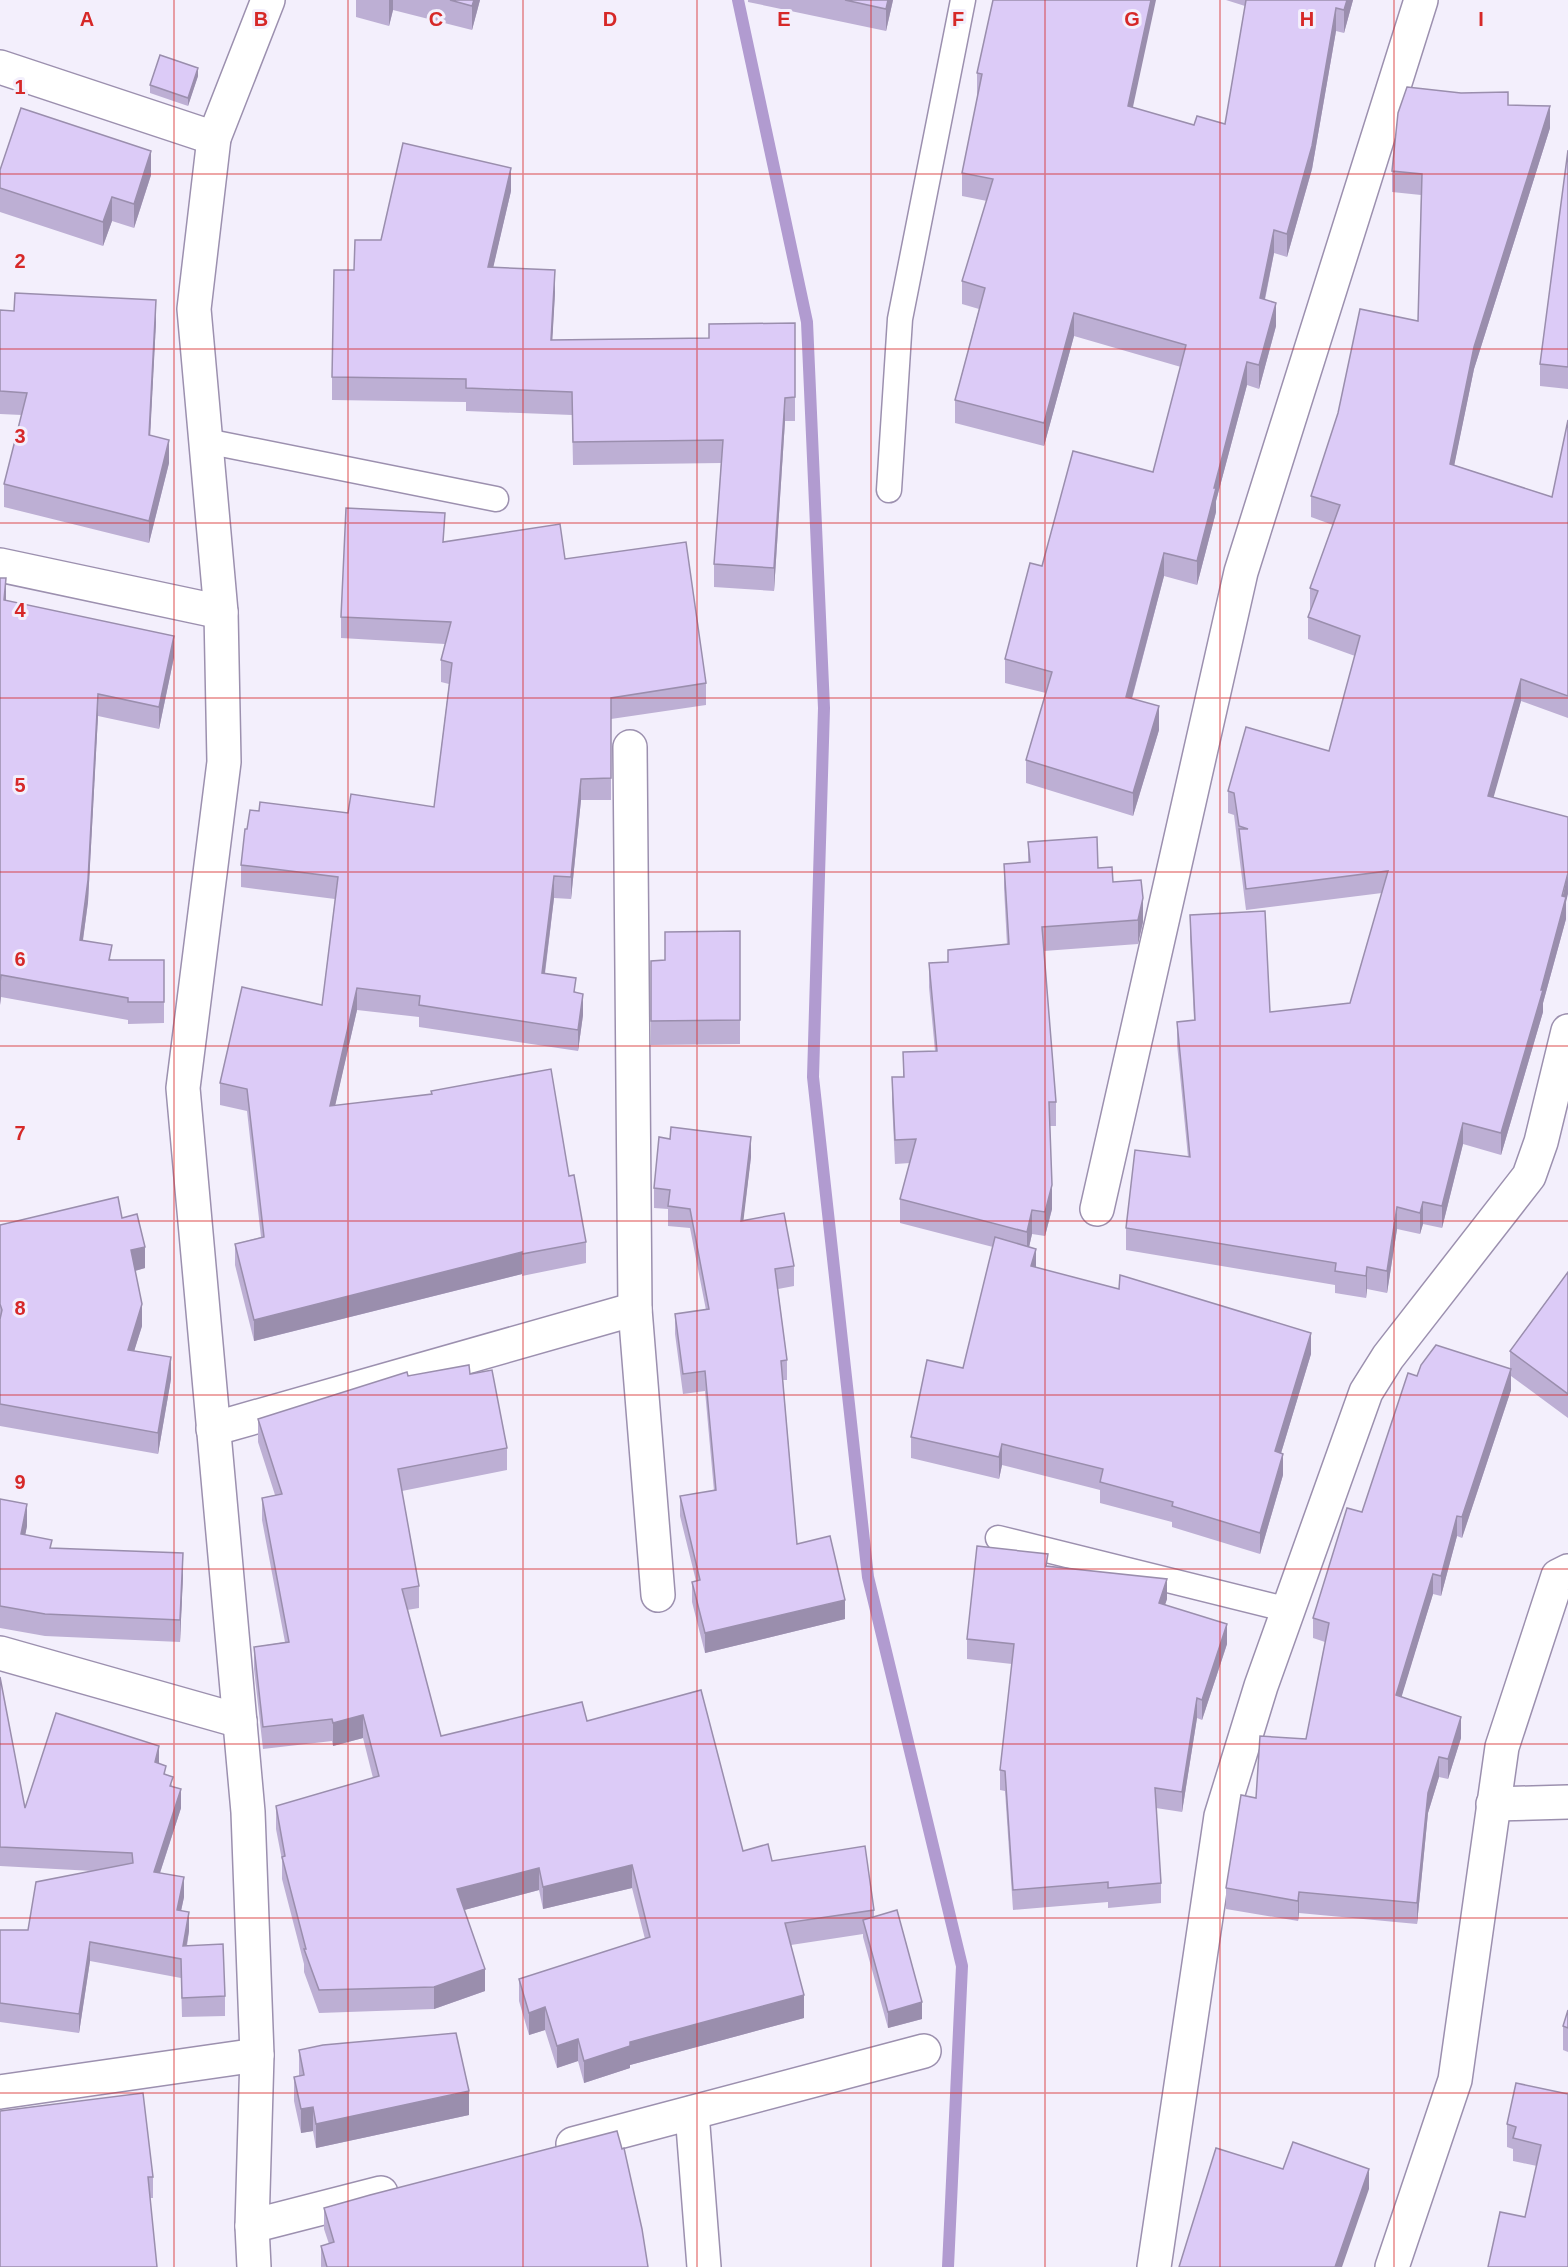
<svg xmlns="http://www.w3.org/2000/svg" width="1568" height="2267" viewBox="0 0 1568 2267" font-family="Helvetica,sans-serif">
<rect width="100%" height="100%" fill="#f3effc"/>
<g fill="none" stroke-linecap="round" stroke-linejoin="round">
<!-- stream -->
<polyline stroke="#b19bd0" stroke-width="12" points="738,0 807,322 824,708 813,1077 868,1577 962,1966 948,2267"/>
<defs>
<g id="service">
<polyline points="206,441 496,499"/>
<polyline points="889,490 900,319 963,0"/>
<polyline points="998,1538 1289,1610"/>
</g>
<g id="minor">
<polyline points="0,67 214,138"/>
<polyline points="0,565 221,612"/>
<polyline points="630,747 635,1309 658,1595"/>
<polyline points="1097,1209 1241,572 1421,0"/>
<polyline points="213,1429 635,1309"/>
<polyline points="0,1653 240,1721"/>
<polyline points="1493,1804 1568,1802"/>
<polyline points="0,2092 257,2055"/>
<polyline points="692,2113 704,2267"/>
<polyline points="573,2144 924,2051"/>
<polyline points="252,2226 381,2193"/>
<polyline points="254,2267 252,2226 257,2055 248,1812 183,1088 224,762 221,612 194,309 214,138 268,0"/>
<polyline points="1154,2267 1221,1816 1261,1686 1366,1392 1388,1357 1529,1176 1541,1142 1568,1031"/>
<polyline points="1392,2267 1455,2080 1502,1747 1558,1576 1568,1571"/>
</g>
</defs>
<!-- service casing -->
<use href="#service" stroke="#9c90af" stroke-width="27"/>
<!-- minor casing -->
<use href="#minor" stroke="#9c90af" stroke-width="36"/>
<!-- service -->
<use href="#service" stroke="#fff" stroke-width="24"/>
<!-- minor -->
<use href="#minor" stroke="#fff" stroke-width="33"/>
</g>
<!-- wall -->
<g fill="#bdafd4">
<polygon points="356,0 480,0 472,30 393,10 389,26 356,17"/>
<polygon points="748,0 893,0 886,31 748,2"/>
<polygon points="1226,0 1353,0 1344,33 1336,31 1312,169 1287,257 1274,253 1265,300 1276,326 1259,389 1247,385 1216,501 1216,512 1197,585 1164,576 1132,699 1159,730 1133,816 1026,783 1026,760 1046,693 1005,683 1005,659 1042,566 1153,472 1181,367 1074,336 1044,446 955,423 955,400 979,309 962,304 962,281 987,201 962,196 962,173 978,97 977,96 977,73 1132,108 1194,125 1225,124 1245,6"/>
<polygon points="198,76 188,106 150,93 150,85"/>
<polygon points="1508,105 1550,128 1474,369 1454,465 1552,497 1568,420 1568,718 1521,701 1493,797 1566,902 1566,919 1543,1003 1543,1012 1501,1155 1463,1144 1442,1228 1423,1224 1420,1234 1397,1229 1387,1293 1367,1289 1366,1298 1335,1293 1335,1285 1126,1250 1126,1228 1188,1157 1177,1044 1177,1022 1194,1020 1190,937 1190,915 1270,1012 1350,1003 1382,893 1246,910 1234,815 1228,813 1228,791 1329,751 1355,656 1308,639 1308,617 1311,610 1310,610 1310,588 1333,525 1311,517 1311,496 1418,321 1421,195 1392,192 1392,171"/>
<polygon points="1568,150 1568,389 1540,386 1540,364"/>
<polygon points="0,170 151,175 134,228 112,221 103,246 0,212"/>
<polygon points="511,191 493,267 555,293 552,340 709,338 795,323 795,421 785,421 774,591 714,587 714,564 721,463 573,465 572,415 466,411 466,402 332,400 332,377 354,270 381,240"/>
<polygon points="0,310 156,322 150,435 169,463 149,543 4,507 4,484 22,415 0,414"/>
<polygon points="444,542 565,559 706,683 706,705 611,719 611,800 581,800 571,899 554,898 545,974 576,992 583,1015 578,1051 419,1027 419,1017 357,1010 335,1105 569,1176 586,1242 586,1263 522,1276 522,1274 254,1341 235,1265 235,1244 261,1237 247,1111 220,1105 220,1083 322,1005 335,899 241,887 241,865 247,829 259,811 348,813 434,807 449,684 441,682 441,660 445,644 341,638 341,617"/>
<polygon points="0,578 6,601 174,657 159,729 98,716 88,902 83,940 112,960 164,960 164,1023 128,1024 128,1020 1,997 0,1005"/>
<polygon points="1028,842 1098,868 1113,882 1143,922 1138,944 1044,951 1056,1102 1056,1126 1050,1126 1052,1209 1045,1236 1032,1234 1029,1247 1036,1267 1311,1354 1281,1453 1283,1475 1260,1554 1172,1527 1172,1522 1100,1503 1100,1490 1002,1465 999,1479 911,1458 911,1437 963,1368 993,1247 900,1223 900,1199 910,1163 895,1164 892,1101 892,1077 903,1077 903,1052 935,1051 929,987 929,963 948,962 1007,945 1004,888 1004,864 1028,862"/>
<polygon points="740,931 740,1044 651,1045 651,961 665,960"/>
<polygon points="670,1139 751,1157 743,1220 794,1266 794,1286 778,1289 787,1360 787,1380 783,1380 797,1544 845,1619 705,1653 692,1602 692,1582 696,1581 680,1516 680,1496 714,1491 705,1391 683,1394 675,1334 675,1314 706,1310 690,1228 668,1226 668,1209 654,1208 654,1188"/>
<polygon points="122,1218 145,1268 135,1271 142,1326 134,1351 171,1379 158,1454 0,1426 0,1225"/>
<polygon points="1568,1272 1568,1418 1511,1376 1511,1390 1462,1538 1457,1536 1441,1596 1433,1594 1401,1697 1461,1738 1448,1779 1439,1777 1428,1813 1417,1924 1299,1913 1298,1921 1226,1909 1226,1888 1256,1798 1306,1739 1325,1642 1313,1638 1313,1618 1362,1512 1417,1376 1510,1369 1510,1351"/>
<polygon points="470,1374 507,1448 507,1470 402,1491 419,1586 419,1608 407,1610 441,1736 587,1721 743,1851 772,1861 874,1910 874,1917 922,2019 888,2028 863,1937 863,1934 791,1945 804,2018 630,2065 630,2068 584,2083 578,2061 557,2068 545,2030 529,2035 519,2001 519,1979 645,1939 632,1888 543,1909 539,1890 464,1910 485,1991 434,2009 319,2013 304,1972 304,1964 282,1879 282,1860 276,1829 276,1806 373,1778 363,1738 333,1746 332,1741 263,1749 254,1669 254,1647 285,1642 262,1520 262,1498 275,1495 258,1442 258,1419 408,1376"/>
<polygon points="0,1499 27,1526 25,1535 52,1548 183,1575 180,1642 45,1636 0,1628"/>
<polygon points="1048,1566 1167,1599 1165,1604 1227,1644 1202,1720 1197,1718 1182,1812 1156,1808 1161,1883 1161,1903 1108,1908 1108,1902 1013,1910 1005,1791 1000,1790 1000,1770 1012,1664 967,1659 967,1639"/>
<polygon points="0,1677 25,1808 159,1763 173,1787 181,1808 160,1873 184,1897 181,1911 189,1931 187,1946 225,1996 225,2016 182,2017 181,1978 90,1961 79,2033 0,2022 0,1930 28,1930 93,1871 0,1866"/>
<polygon points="1568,2010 1568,2052 1563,2050 1563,2026"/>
<polygon points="299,2050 469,2115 316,2148 313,2131 301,2133 294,2101 294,2077 299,2076"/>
<polygon points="1568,2094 1525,2217 1537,2166 1513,2161 1513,2149 1507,2147 1507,2124"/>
<polygon points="0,2111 153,2177 153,2198 150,2198"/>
<polygon points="324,2208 648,2267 321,2267 321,2246 329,2244 324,2229"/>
</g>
<!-- shaded-wall -->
<g fill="#9a8ead">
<polygon points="389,0 393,0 393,10 389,26"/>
<polygon points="474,0 480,0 472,30 472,6"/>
<polygon points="888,0 893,0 886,31 886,9"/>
<polygon points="1151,0 1156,0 1128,130 1128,106"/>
<polygon points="1347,0 1353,0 1344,33 1344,10"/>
<polygon points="1336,8 1336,31 1312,169 1287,257 1287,234"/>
<polygon points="198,68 198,76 188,106 188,98"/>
<polygon points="1550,106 1550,128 1474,369 1450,486 1450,464 1474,347"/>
<polygon points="151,151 151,175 134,228 134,204"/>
<polygon points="511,168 511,191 488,290 488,267"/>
<polygon points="112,197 112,221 103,246 103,222"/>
<polygon points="1274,230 1274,253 1260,322 1260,298"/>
<polygon points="555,270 555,293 551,364 551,340"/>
<polygon points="156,300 156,322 149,458 149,435"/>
<polygon points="1276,303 1276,326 1259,389 1259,365"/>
<polygon points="1074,313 1074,336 1044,446 1044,423"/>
<polygon points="1247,362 1247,385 1216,501 1216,512 1197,585 1197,561 1214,488"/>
<polygon points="785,398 785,421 774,591 774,568"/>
<polygon points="169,440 169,463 149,543 149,521"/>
<polygon points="1164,553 1164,576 1126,720 1126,697"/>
<polygon points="6,578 6,600 4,622 4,600"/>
<polygon points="174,636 174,657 159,729 159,707"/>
<polygon points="1521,679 1521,701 1488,817 1488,796"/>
<polygon points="98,694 98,716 88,902 80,961 80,940"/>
<polygon points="1159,706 1159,730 1133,816 1133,793"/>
<polygon points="581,779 581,800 571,899 571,877"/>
<polygon points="1568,873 1568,894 1566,902 1566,919 1543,1003 1543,1012 1501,1155 1501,1133 1541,990"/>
<polygon points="554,876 554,898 542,995 542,973"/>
<polygon points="1143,898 1143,922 1138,944 1138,920"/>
<polygon points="1,975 1,997 0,1005 0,983"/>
<polygon points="357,988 357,1010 330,1128 330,1106"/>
<polygon points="583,994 583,1015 578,1051 578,1030"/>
<polygon points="1463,1123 1463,1144 1442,1228 1442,1206"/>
<polygon points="751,1137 751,1157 741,1241 741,1221"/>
<polygon points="1052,1185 1052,1209 1045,1236 1045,1212"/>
<polygon points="1423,1202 1423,1224 1420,1234 1420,1213"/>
<polygon points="1397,1207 1397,1229 1387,1293 1387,1271"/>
<polygon points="1032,1210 1032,1234 1027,1256 1027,1232"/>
<polygon points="145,1247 145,1268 131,1272 131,1250"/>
<polygon points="1036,1249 1036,1271 1031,1266"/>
<polygon points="522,1252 522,1274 254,1341 254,1320"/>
<polygon points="1367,1267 1367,1289 1366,1298 1366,1276"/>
<polygon points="142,1304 142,1326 128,1371 128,1350"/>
<polygon points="1311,1333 1311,1354 1275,1473 1275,1451"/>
<polygon points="171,1357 171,1379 158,1454 158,1433"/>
<polygon points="1511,1369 1511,1390 1462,1538 1462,1517"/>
<polygon points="1002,1444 1002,1465 999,1479 999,1457"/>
<polygon points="1283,1454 1283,1475 1260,1554 1260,1533"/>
<polygon points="27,1504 27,1526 21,1556 21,1534"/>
<polygon points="1457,1516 1457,1536 1441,1596 1441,1576"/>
<polygon points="183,1553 183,1575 180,1642 180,1620"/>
<polygon points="1433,1574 1433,1594 1396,1715 1396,1695"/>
<polygon points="1167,1579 1167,1599 1159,1623 1159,1603"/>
<polygon points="845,1600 845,1619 705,1653 705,1633"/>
<polygon points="1227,1624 1227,1644 1202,1720 1202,1700"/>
<polygon points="1197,1698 1197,1718 1182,1812 1182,1792"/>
<polygon points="363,1715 363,1738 333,1746 333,1723"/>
<polygon points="1461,1717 1461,1738 1448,1779 1448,1759"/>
<polygon points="159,1746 159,1765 155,1762"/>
<polygon points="1439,1757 1439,1777 1428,1813 1417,1924 1417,1903 1428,1793"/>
<polygon points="181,1789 181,1808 154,1891 154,1872"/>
<polygon points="632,1865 632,1888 543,1909 543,1887"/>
<polygon points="539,1868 539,1890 457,1912 457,1889"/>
<polygon points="184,1877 184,1897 177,1929 177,1910"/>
<polygon points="1299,1892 1299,1913 1298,1921 1298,1901"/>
<polygon points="189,1912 189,1931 183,1965 183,1946"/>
<polygon points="90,1942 90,1961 79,2033 79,2014"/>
<polygon points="485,1969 485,1991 434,2009 434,1987"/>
<polygon points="804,1995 804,2018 630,2065 630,2068 584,2083 584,2061 630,2042"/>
<polygon points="922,2002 922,2019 888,2028 888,2012"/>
<polygon points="545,2007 545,2030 529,2035 529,2013"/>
<polygon points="578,2039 578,2061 557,2068 557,2046"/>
<polygon points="469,2091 469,2115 316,2148 316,2124"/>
<polygon points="313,2107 313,2131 301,2133 301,2109"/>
<polygon points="1369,2169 1369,2189 1342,2267 1335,2267"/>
</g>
<!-- building -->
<g fill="#dccbf7" stroke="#9a8ead" stroke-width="1.5">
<polygon points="450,0 474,0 472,6"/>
<polygon points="845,0 888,0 886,9"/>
<polygon points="993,0 1151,0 1128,106 1194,125 1197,116 1225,124 1246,0 1347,0 1344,10 1336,8 1312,146 1287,234 1274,230 1260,298 1276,303 1259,365 1247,362 1214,488 1216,488 1197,561 1164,553 1126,697 1159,706 1133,793 1026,760 1052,672 1005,659 1030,563 1042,566 1073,451 1153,472 1186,345 1074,313 1044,423 955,400 985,288 962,281 993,179 962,173 982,74 977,73"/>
<polygon points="160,55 198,68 188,98 150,85"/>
<polygon points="1407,87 1461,93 1508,92 1508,105 1550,106 1474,347 1450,464 1552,497 1568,420 1568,696 1521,679 1488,796 1568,817 1568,873 1562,896 1566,897 1541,990 1543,990 1501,1133 1463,1123 1442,1206 1423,1202 1420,1213 1397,1207 1387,1271 1367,1267 1366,1276 1335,1271 1336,1263 1126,1228 1135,1150 1190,1157 1177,1022 1195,1020 1190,915 1265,911 1270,1012 1350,1003 1388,871 1246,889 1239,829 1248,829 1239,826 1234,793 1228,791 1246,727 1329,751 1360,636 1308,617 1318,591 1310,588 1340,505 1311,496 1338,413 1360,309 1418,321 1422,174 1392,171 1398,113"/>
<polygon points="21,108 151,151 134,204 112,197 103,222 0,188 0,170"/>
<polygon points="403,143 511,168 488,267 555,270 551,340 709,338 709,324 795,323 795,397 785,398 774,568 714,564 723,440 573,442 572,392 466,388 466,379 332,377 334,270 354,270 355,240 381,240"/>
<polygon points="1568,150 1568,367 1540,364"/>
<polygon points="15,293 156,300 149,435 169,440 149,521 4,484 27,393 0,391 0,310 14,311"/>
<polygon points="346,508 445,513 443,542 560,524 565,559 686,542 706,683 611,698 611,778 581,779 571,877 554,876 542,973 576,978 574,992 583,994 578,1030 419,1005 420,996 357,988 330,1106 432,1094 431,1091 551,1069 569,1176 574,1175 586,1242 522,1254 522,1252 254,1320 235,1244 264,1237 247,1089 220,1083 242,987 322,1005 338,877 241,865 245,829 247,829 250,810 259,811 260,802 348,813 351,794 434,807 452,663 441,660 451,622 341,617"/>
<polygon points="0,578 6,578 4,600 174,636 159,707 98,694 88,880 80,940 112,945 109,960 164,960 164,1002 128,1002 128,998 1,975 0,983"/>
<polygon points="1097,837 1098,868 1112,867 1113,882 1141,880 1143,898 1138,920 1042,927 1056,1102 1049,1102 1052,1185 1045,1212 1032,1210 1027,1232 900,1199 916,1139 895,1140 892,1077 904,1077 903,1052 937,1051 929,963 948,962 948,950 1009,944 1004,864 1030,862 1028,842"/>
<polygon points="740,931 740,1020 651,1021 651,961 665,960 665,932"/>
<polygon points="671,1127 751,1137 741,1221 784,1213 794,1266 775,1269 787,1360 781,1361 797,1544 830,1536 845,1600 705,1633 692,1582 700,1580 680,1496 716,1490 705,1371 683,1374 675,1314 709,1309 690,1209 668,1206 670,1190 654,1188 659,1137 670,1139"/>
<polygon points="118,1197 122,1218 137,1214 145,1247 131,1250 142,1304 128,1350 171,1357 158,1433 0,1404 0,1319 2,1310 0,1304 0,1225"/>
<polygon points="995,1237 1036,1249 1031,1266 1119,1289 1120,1275 1311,1333 1275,1451 1283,1454 1260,1533 1172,1506 1173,1502 1100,1482 1103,1469 1002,1444 999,1457 911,1437 927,1360 963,1368"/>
<polygon points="1568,1272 1568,1394 1510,1351"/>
<polygon points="1436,1345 1511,1369 1462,1517 1457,1516 1441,1576 1433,1574 1396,1695 1461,1717 1448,1759 1439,1757 1428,1793 1417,1903 1299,1892 1298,1901 1226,1888 1241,1795 1256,1798 1260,1736 1306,1739 1329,1623 1313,1618 1347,1508 1362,1512 1408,1373 1417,1376 1421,1365"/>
<polygon points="469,1365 470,1374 492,1370 507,1448 398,1469 419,1586 402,1589 441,1736 582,1702 587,1721 701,1690 743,1851 768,1844 772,1861 865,1846 874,1910 785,1923 804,1995 630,2042 630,2046 584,2061 578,2039 557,2046 545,2007 529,2013 519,1979 650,1937 632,1865 543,1887 539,1868 457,1889 485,1969 434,1987 319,1990 304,1949 306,1949 282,1857 285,1856 276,1806 379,1776 363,1715 333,1723 332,1719 263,1727 254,1647 289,1642 262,1498 282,1494 258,1419 407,1372 408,1376"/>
<polygon points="0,1499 27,1504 21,1534 52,1540 50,1548 183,1553 180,1620 45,1614 0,1606"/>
<polygon points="977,1546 1048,1554 1046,1566 1167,1579 1159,1603 1227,1624 1202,1700 1197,1698 1182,1792 1155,1788 1161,1883 1108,1888 1108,1882 1013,1890 1005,1771 1000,1770 1014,1644 967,1639"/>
<polygon points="0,1677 25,1808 56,1713 159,1746 155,1762 166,1766 164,1774 173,1777 170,1786 181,1789 154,1872 184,1877 177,1910 189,1912 183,1946 223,1944 225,1996 182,1998 181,1959 90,1942 79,2014 0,2003 0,1930 28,1930 36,1882 133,1863 132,1853 0,1847"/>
<polygon points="897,1910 922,2002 888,2012 863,1920"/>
<polygon points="1568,2010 1568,2028 1563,2026"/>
<polygon points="456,2033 469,2091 316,2124 313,2107 301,2109 294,2077 304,2075 299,2050 323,2045"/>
<polygon points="1516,2083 1568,2094 1568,2267 1488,2267 1500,2212 1525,2217 1541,2145 1513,2138 1516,2127 1507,2124"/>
<polygon points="143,2093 153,2177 148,2177 157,2267 0,2267 0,2111"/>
<polygon points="617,2131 622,2149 624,2148 642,2229 648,2267 327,2267 321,2246 334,2242 324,2208 370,2195"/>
<polygon points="1293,2142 1369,2169 1335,2267 1179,2267 1216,2148 1283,2169"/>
</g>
<!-- grid -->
<path fill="none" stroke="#d62828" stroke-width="1.5" stroke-opacity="0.55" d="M 174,0 L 174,2267M 348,0 L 348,2267M 523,0 L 523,2267M 697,0 L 697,2267M 871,0 L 871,2267M 1045,0 L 1045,2267M 1220,0 L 1220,2267M 1394,0 L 1394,2267M 0,174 L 1568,174M 0,349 L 1568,349M 0,523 L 1568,523M 0,698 L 1568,698M 0,872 L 1568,872M 0,1046 L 1568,1046M 0,1221 L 1568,1221M 0,1395 L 1568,1395M 0,1569 L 1568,1569M 0,1744 L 1568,1744M 0,1918 L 1568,1918M 0,2093 L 1568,2093"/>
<g font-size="20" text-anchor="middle" font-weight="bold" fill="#d62828" stroke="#f3effc" stroke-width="6" stroke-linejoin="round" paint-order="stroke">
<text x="87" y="26">A</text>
<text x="261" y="26">B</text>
<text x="436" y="26">C</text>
<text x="610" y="26">D</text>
<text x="784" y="26">E</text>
<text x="958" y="26">F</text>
<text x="1132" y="26">G</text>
<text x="1307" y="26">H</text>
<text x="1481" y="26">I</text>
<text x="20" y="94">1</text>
<text x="20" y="268">2</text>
<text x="20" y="443">3</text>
<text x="20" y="617">4</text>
<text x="20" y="792">5</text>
<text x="20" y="966">6</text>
<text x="20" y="1140">7</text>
<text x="20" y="1315">8</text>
<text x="20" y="1489">9</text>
</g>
</svg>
